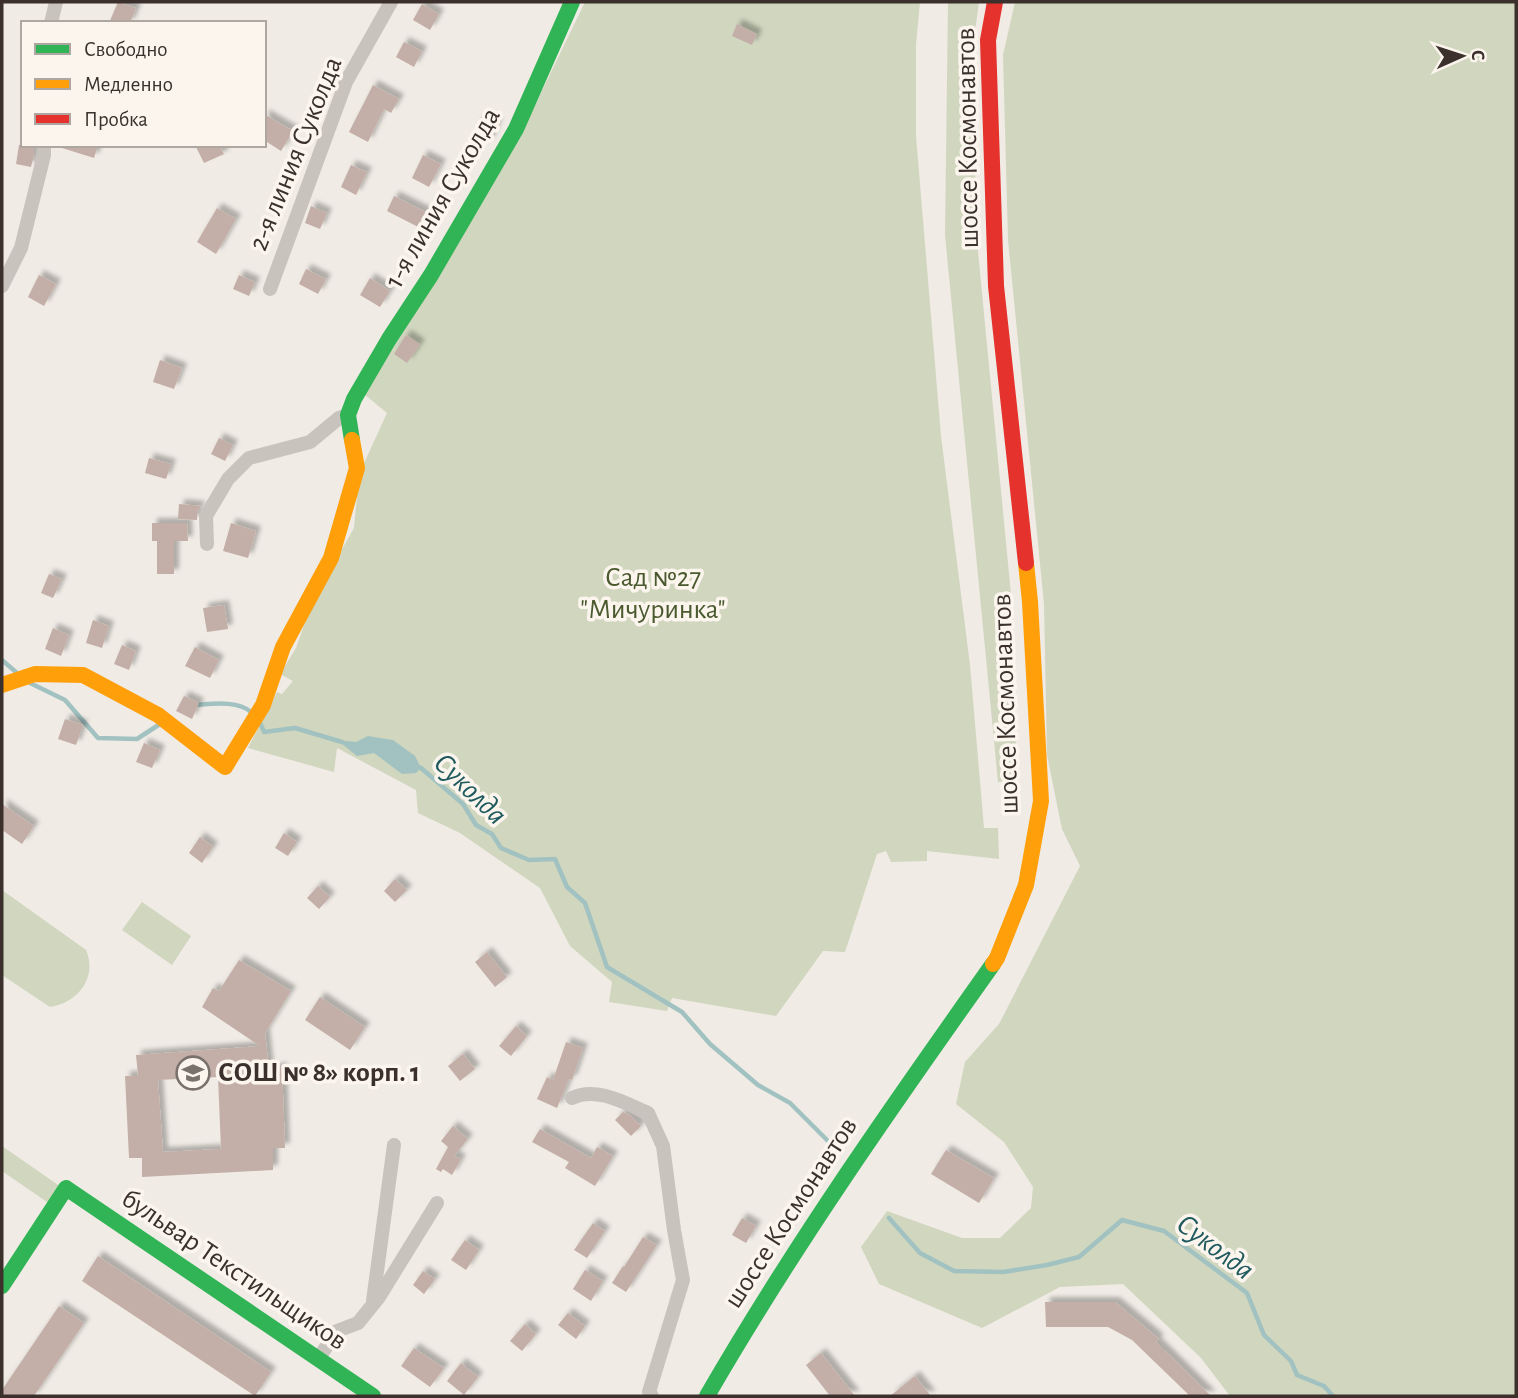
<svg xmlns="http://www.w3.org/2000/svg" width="1518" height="1398" viewBox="0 0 1518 1398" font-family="'Alegreya Sans',sans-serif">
<defs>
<filter id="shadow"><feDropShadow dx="5" dy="-5" stdDeviation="2" flood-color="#0004"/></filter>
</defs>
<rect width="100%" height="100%" fill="#f0ebe5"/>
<!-- green -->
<g fill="#d1d6bf">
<polygon points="585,2 920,2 916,44 916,136 941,436 970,665 984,828 998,828 999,859 927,851 927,861 891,862 886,851 877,854 845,952 823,951 776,1016 672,998 667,1011 609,1002 612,982 570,946 540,888 460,833 418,813 416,790 337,748 334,772 248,748 277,692 282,694 293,681 280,674 296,648 313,600 354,528 359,474 387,413 364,394 524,128"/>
<polygon points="948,2 979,2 972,53 977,241 1012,605 1016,754 1012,780 998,782 945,235"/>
<polygon points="1015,2 1516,2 1516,1396 1230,1396 1201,1358 1123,1284 1060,1287 982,1328 879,1284 861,1247 887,1211 962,1238 1000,1238 1031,1208 1033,1187 1004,1142 956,1104 965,1062 999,1024 1080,866 1062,829 1047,755 1044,604 1008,240 1003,55"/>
<path d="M 2,890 L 86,950 C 98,978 77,1003 50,1007 L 2,975 Z"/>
<polygon points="142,902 191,936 172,965 122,930"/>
<polygon points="2,1146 61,1187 50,1204 2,1171"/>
</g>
<!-- water -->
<polygon fill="#a1c2c1" points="368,736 393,740 415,756 421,768 416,773 402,774 374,753 357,756 337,740 356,742"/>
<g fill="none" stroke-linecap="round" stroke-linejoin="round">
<!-- stream -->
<g stroke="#a1c2c1" stroke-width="4.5">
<polyline points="2,660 17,673"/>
<polyline points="30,683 65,700 98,738 137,739 160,724"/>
<path d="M 195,705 C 212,704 237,700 251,712"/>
<polyline points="259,720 264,732 295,728 342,742"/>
<polyline points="415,766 421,768 463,804 476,825 492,834 501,848 529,860 555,859 567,887 585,903 607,967 682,1012 710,1044 758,1085 790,1103 830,1143"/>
<polyline points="889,1218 920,1253 954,1271 1003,1272 1047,1265 1079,1257 1122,1220 1164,1231 1247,1293 1264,1335 1291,1361 1297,1375 1324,1386 1333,1396"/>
</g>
</g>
<!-- building -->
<g fill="#c3afa7" fill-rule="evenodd" filter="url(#shadow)">
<polygon points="118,2 136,8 130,23 109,23"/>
<polygon points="422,4 439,14 430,30 413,20"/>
<polygon points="737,24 757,34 752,45 732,36"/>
<polygon points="404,42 422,51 414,67 396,57"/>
<polygon points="373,85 399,99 391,113 384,109 368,142 349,132"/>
<polygon points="264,114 293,131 281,151 264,140"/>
<polygon points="481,117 497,124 489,142 473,134"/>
<polygon points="19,145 34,145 34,154 31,167 16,164"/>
<polygon points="62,145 98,145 94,158 62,148"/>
<polygon points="195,145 219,145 224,154 204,163"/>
<polygon points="423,155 441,164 429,187 412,178"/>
<polygon points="351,165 367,172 356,195 341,187"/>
<polygon points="394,196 434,216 426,231 387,211"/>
<polygon points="311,206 327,213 320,229 305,223"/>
<polygon points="217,208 236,219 216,254 197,242"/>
<polygon points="306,269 326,279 318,294 299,284"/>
<polygon points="39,275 56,284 44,306 28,297"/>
<polygon points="239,275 255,282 249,296 233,289"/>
<polygon points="370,278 390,291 380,307 360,295"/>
<polygon points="406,335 420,344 407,363 394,354"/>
<polygon points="160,360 182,368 174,389 153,382"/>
<polygon points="219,438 233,445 225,461 211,454"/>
<polygon points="149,458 171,464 166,479 145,473"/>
<polygon points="179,504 201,506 197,512 197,520 178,519"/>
<polygon points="152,523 187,523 188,541 174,541 174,574 157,574 157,541 152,541"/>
<polygon points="231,523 256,531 248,558 223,551"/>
<polygon points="49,574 62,579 53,598 41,593"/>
<polygon points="224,605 228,629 207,632 203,608"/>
<polygon points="93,620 109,626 102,648 86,643"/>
<polygon points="53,628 69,635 61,656 45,649"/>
<polygon points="122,645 136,651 129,670 114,664"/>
<polygon points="195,647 219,660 210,678 185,666"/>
<polygon points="184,696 199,703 192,719 176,711"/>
<polygon points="65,719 83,725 76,745 58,739"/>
<polygon points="144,743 160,750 152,768 136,762"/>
<polygon points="2,804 34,826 22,844 2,830"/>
<polygon points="284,833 297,842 288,856 275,848"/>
<polygon points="200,837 213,847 202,863 189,853"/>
<polygon points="395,879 407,890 395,902 384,891"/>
<polygon points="318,886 330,897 319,909 307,898"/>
<polygon points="487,952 507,977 495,987 475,962"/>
<path d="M 239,960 L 291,991 L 265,1033 L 269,1070 L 282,1067 L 285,1148 L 273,1148 L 273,1170 L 142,1177 L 142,1158 L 129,1158 L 125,1076 L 138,1076 L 136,1055 L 260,1046 L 202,1007 L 213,988 L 219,991 ZM 218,1077 L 221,1149 L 163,1152 L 158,1080 Z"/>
<polygon points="320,997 365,1027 350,1050 305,1020"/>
<polygon points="516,1026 527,1036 511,1056 499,1046"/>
<polygon points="566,1042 583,1048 572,1080 569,1079 557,1108 537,1099 547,1077 553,1080"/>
<polygon points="463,1054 475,1069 460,1081 448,1066"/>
<polygon points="623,1112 630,1115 641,1126 631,1136 615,1120"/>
<polygon points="453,1126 468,1139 454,1156 461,1159 452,1175 443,1169 441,1172 436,1169 448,1147 441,1141"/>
<polygon points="540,1129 591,1158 597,1147 613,1156 595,1186 565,1168 569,1162 532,1142"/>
<polygon points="946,1150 994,1178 979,1203 931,1174"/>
<polygon points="742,1218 756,1226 746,1243 732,1235"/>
<polygon points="593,1223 605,1231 587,1258 574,1250"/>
<polygon points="643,1237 657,1245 626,1292 612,1283 623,1266 624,1267"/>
<polygon points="465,1240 479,1250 466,1270 451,1260"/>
<polygon points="98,1256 271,1372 255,1396 82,1281"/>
<polygon points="585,1270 603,1281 591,1301 573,1289"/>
<polygon points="423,1271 435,1279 424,1294 413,1285"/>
<polygon points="1045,1302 1115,1302 1159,1339 1156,1342 1211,1396 1190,1396 1132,1340 1108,1327 1046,1327"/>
<polygon points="59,1306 84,1323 34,1396 2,1396 2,1390"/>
<polygon points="568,1313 585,1326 576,1339 558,1325"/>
<polygon points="525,1324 536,1334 522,1351 510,1341"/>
<polygon points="414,1348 444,1368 430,1387 401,1366"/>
<polygon points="821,1353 855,1396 830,1396 806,1365"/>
<polygon points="461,1363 478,1377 464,1395 447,1381"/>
<polygon points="915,1376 931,1396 890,1396"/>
</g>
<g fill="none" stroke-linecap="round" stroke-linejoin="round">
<!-- street -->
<g stroke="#c9c3be" stroke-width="14">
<polyline points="51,23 56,2"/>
<polyline points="2,286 21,248 44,155 44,145"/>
<polyline points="270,289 346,82 391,2"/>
<polyline points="207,544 206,516 228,479 249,458 310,442 339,418 348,415"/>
<path d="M 572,1098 C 596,1086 625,1103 648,1113 L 663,1146 L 674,1230 L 683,1280 L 649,1392 L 652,1396"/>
<polyline points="373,1301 394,1145"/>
<polyline points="318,1359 337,1331 358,1323 379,1297 437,1203"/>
</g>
<!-- fast -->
<g stroke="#30b455" stroke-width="16">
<polyline points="352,440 348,415 354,399 389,339 431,275 516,129 572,2"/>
<polyline points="2,1286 66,1188 373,1396"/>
<path d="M 707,1396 C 793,1247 893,1105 993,964"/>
</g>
<!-- slow -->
<g stroke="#ff9f0a" stroke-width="16">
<polyline points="2,685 35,674 83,675 158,715 225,767 263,705 283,647 331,558 357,468 352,440"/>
<polyline points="993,964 997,958 1026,885 1041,801 1030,602 1026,563"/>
</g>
<!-- jam -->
<polyline stroke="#e5322d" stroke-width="16" points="995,2 988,40 996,286 1026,563"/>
</g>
<!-- icons -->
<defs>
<symbol id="school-ring" viewBox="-11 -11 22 22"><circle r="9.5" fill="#fbf5ee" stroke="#7a716c" stroke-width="1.5"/><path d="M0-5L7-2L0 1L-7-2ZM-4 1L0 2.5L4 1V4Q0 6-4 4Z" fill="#7a716c"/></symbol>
</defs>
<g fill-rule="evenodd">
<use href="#school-ring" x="174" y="1054" width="38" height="38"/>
</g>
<g text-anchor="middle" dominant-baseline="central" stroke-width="7" stroke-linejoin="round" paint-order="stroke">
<!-- street labels -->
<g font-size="28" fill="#3b302b" stroke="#fbf5ee">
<text transform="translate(968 138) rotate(-91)">шоссе Космонавтов</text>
<text transform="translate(296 154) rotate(-68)">2-я линия Суколда</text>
<text transform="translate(443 198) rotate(-60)">1-я линия Суколда</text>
<text transform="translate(1006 704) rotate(-92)">шоссе Космонавтов</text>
<text transform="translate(791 1213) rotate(-57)">шоссе Космонавтов</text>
<text transform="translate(234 1270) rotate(34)">бульвар Текстильщиков</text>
</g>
<!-- park labels -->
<g font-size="28" fill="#4a5a2e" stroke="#fbf5ee">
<text x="653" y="578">Сад №27<tspan x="653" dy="32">"Мичуринка"</tspan></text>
</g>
<!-- poi labels -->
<g font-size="28" font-weight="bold" fill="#3b302b" stroke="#fbf5ee" text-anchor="start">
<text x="218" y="1073">СОШ № 8» корп. 1</text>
</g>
<!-- water labels -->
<g font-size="30" font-style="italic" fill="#1f5a5e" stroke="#fbf5ee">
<text transform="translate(470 789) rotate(44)">Суколда</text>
<text transform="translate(1215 1247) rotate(37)">Суколда</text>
</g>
</g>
<!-- border -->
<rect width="1518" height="1398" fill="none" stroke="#3b302b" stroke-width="7"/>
<!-- legend -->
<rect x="21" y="21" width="245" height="126" fill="#fbf5ee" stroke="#aea6a0" stroke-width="2"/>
<rect x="35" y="44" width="35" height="10" fill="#30b455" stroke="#aea6a0" stroke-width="2"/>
<text x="84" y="56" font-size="21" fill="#3b302b">Свободно</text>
<rect x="35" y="79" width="35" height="10" fill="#ff9f0a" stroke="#aea6a0" stroke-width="2"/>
<text x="84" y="91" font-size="21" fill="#3b302b">Медленно</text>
<rect x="35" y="114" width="35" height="10" fill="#e5322d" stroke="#aea6a0" stroke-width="2"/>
<text x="84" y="126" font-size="21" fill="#3b302b">Пробка</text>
<!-- north arrow -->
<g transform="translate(1462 56) rotate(87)" stroke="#fbf5ee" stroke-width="5" paint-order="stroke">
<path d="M0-5L12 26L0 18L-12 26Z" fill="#3b302b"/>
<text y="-10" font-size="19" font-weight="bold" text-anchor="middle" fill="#3b302b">С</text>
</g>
</svg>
